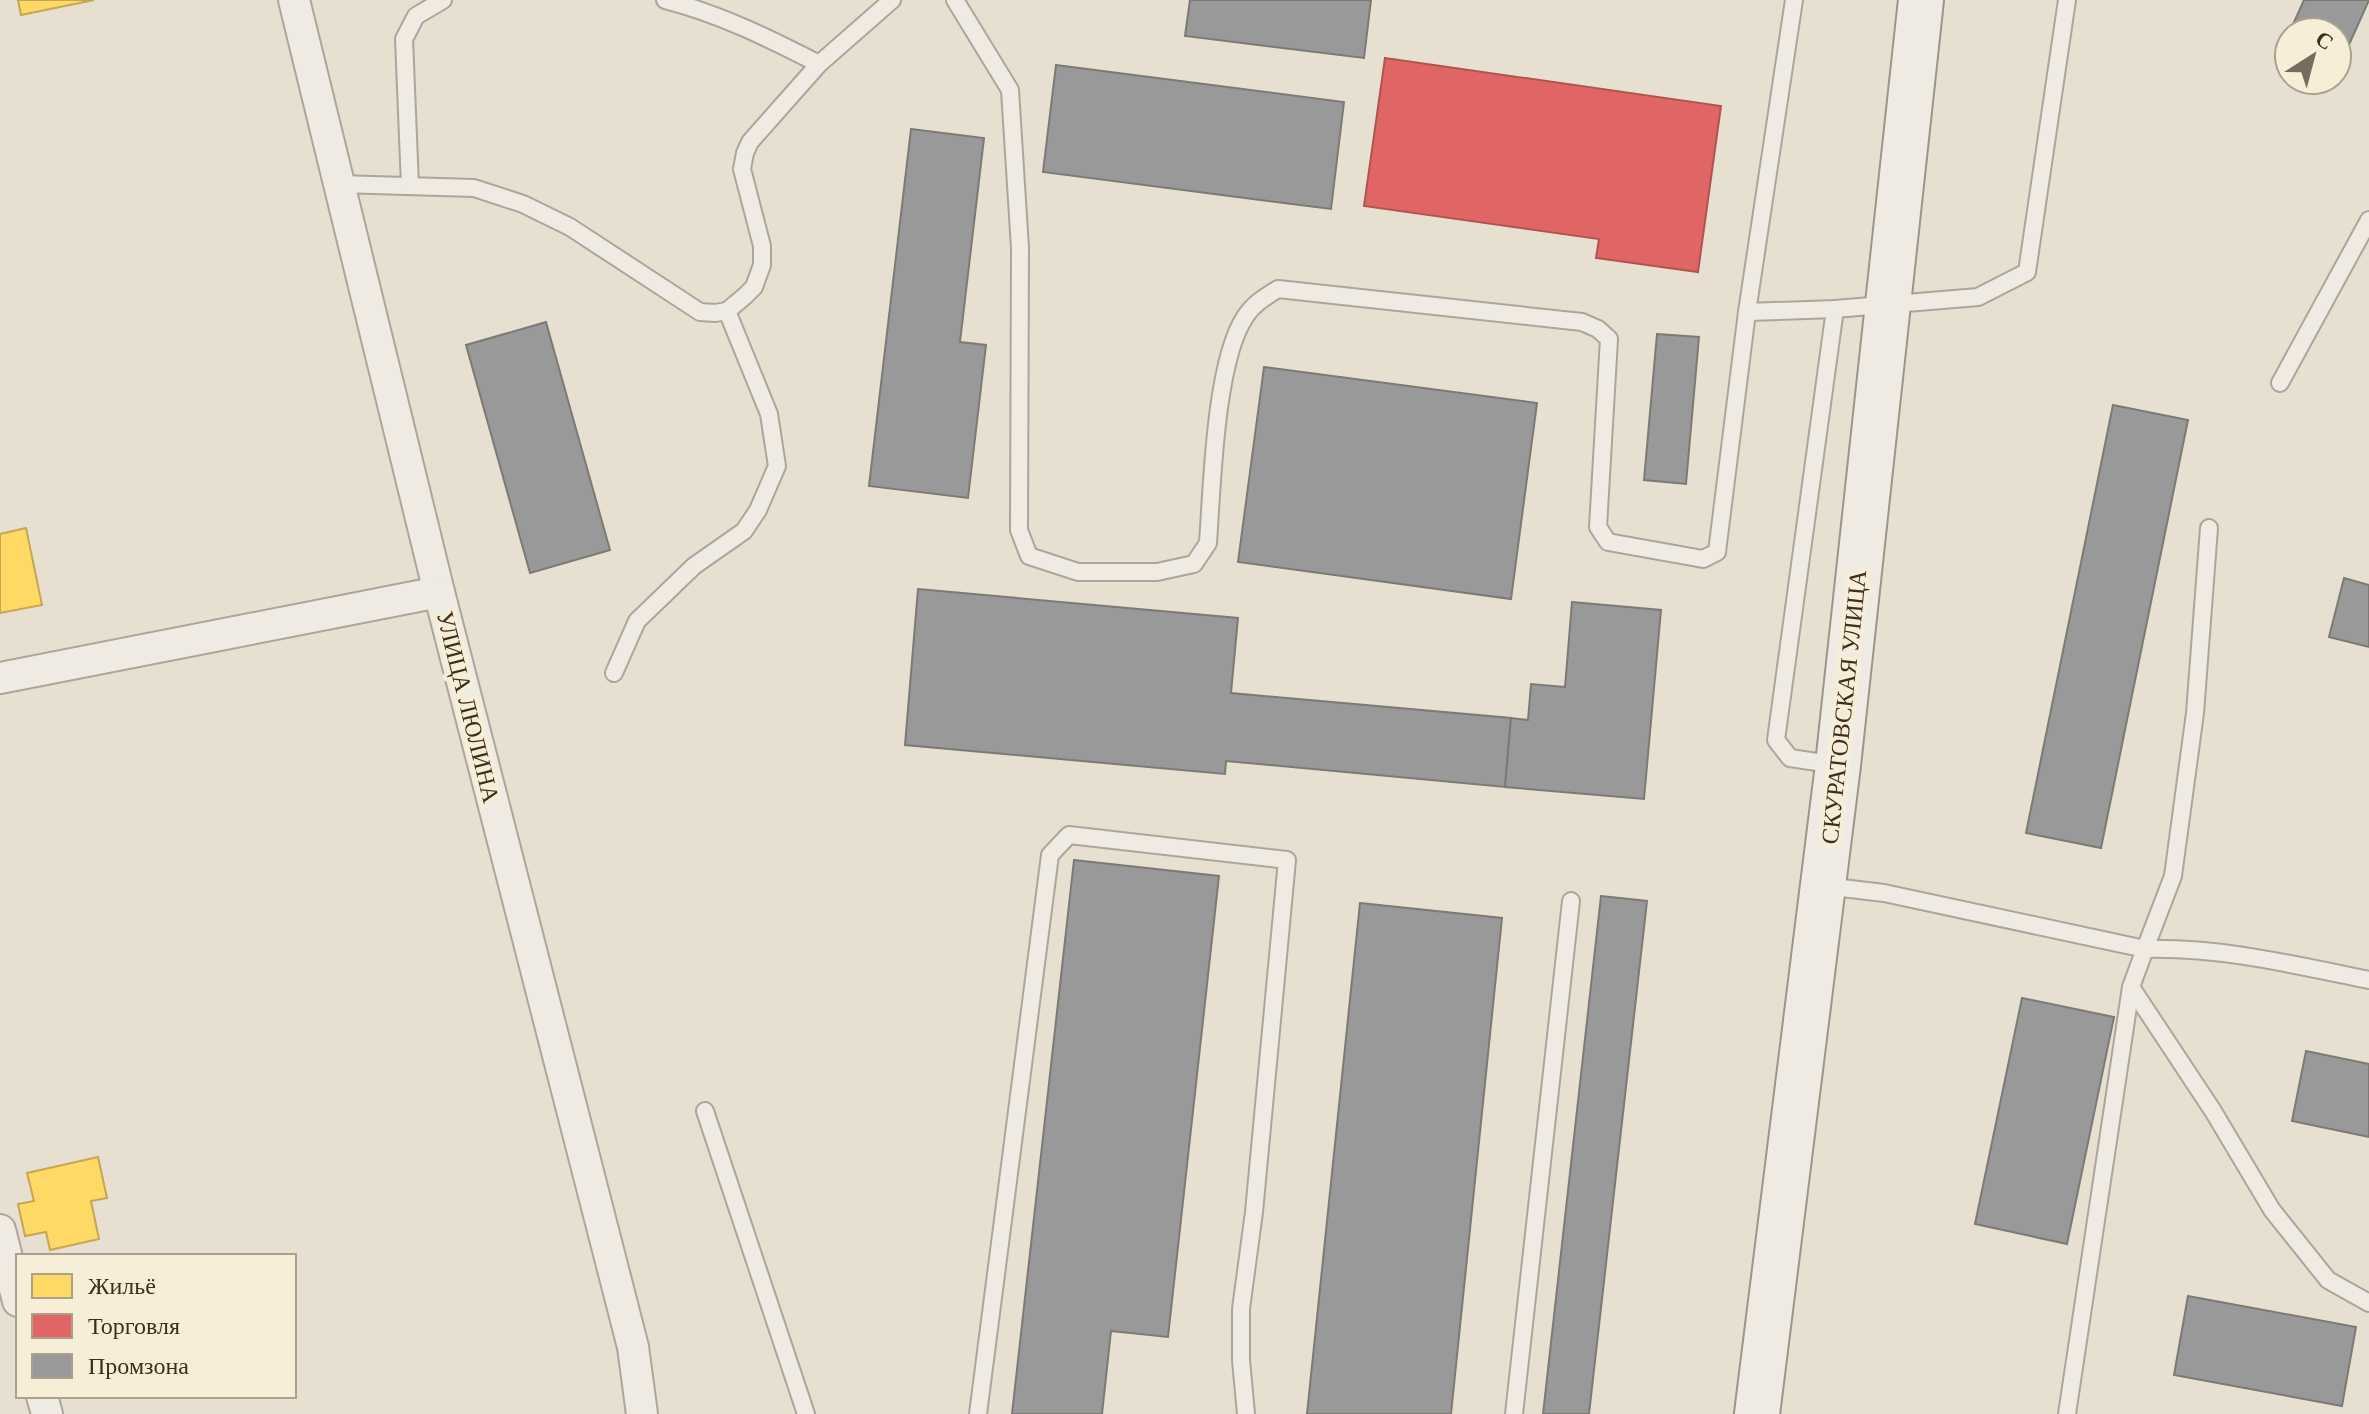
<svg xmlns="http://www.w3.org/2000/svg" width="2369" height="1414" viewBox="0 0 2369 1414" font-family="'Times New Roman',serif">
<rect width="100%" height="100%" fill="#e7e0d1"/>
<!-- homes -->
<g fill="#ffd966" stroke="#c5a651" stroke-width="2">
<polygon points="18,0 94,0 21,15"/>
<polygon points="26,528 42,605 0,613 0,534"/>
<polygon points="98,1157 107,1198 91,1201 99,1239 50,1250 46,1232 25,1236 18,1204 34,1201 27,1173"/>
</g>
<!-- shops -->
<polygon fill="#e06666" stroke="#af5551" stroke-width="2" points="1385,58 1721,106 1698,272 1596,258 1599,239 1364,206"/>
<!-- industry -->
<g fill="#999" stroke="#7d7975" stroke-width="2">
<polygon points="1190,0 1371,0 1364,58 1185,36"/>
<polygon points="2304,0 2369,0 2344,56 2337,53 2337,32 2290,31"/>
<polygon points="1056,65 1344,102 1331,209 1043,172"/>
<polygon points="911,129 984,138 960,342 986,345 968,498 869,486"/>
<polygon points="546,322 610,550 530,573 466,345"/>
<polygon points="1657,334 1699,337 1686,484 1644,480"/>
<polygon points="1264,367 1537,403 1511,599 1238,562"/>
<polygon points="2113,405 2188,420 2101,848 2026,833"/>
<polygon points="2344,578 2369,585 2369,647 2329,637"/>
<polygon points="918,589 1238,618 1231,693 1511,718 1505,787 1226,761 1225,774 905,745"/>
<polygon points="1572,602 1661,610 1644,799 1505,787 1511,718 1528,720 1531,684 1565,687"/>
<polygon points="1074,860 1219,876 1168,1337 1111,1331 1102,1414 1012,1414"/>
<polygon points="1601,896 1647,901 1589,1414 1543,1414"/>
<polygon points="1360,903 1502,918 1451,1414 1307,1414"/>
<polygon points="2022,998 2114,1017 2067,1244 1975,1224"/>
<polygon points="2306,1051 2369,1064 2369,1137 2292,1121"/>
<polygon points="2188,1296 2356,1327 2342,1406 2174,1375"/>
</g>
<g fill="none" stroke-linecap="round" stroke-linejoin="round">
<defs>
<g id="lane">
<path d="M 665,0 C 720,14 768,38 819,64"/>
<path d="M 955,0 L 1010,90 L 1020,248 L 1019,530 L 1029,556 L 1078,572 L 1157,572 L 1194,564 L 1208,543 C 1212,487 1215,362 1245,317 C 1253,304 1265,297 1278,289 L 1582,322 L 1598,329 L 1609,339 L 1598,527 L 1608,542 L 1703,559 L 1717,552 L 1747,312 L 1794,0"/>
<polyline points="339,184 474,188 523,204 570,227 700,312 715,313 727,311 745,296 754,287 762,265 762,246 742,169 745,153 750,142 819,64 892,0"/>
<polyline points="410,186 404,39 416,16 443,0"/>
<polyline points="1835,309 1776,740 1790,758 1837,765"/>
<polyline points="1747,312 1835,309 1978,297 2027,272 2067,0"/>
<polyline points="2280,383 2369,220"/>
<path d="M 2209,528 L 2195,713 L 2173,876 L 2145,949 C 2221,947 2295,965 2369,980"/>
<polyline points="614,673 637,621 694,566 744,531 758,510 777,466 769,414 727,311"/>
<polyline points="1825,886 1884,893 2145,949 2131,987 2067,1414"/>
<polyline points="2131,987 2213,1111 2272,1210 2328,1280 2369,1303"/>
<polyline points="705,1111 806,1414"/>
<polyline points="978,1414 1050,855 1069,835 1287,860 1254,1212 1241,1309 1241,1360 1246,1414"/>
<polyline points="1514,1414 1571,901"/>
</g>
<g id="street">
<polyline points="294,0 439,592 633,1347 642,1414"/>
<polyline points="0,678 439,592"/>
<polyline points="0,1230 18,1301"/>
<polyline points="42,1396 47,1414"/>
</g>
<polyline id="secondary" points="1757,1414 1838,765 1921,0"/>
</defs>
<!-- lane casing -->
<use href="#lane" stroke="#ada599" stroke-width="20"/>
<!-- street casing -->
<use href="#street" stroke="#ada599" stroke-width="34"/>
<!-- secondary casing -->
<use href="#secondary" stroke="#9c958a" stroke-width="48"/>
<!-- lane -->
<use href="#lane" stroke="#efebe3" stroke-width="16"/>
<!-- street -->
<use href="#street" stroke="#efebe3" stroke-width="30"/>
<!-- secondary -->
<use href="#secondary" stroke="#efebe3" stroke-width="44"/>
</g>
<g text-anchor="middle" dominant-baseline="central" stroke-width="8" stroke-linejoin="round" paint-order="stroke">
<!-- street labels -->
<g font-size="24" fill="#3d2e20" stroke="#f7eed8">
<text transform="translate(468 707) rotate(76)">УЛИЦА ЛЮЛИНА</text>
<text transform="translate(1844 707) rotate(-84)">СКУРАТОВСКАЯ УЛИЦА</text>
</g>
</g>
<!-- legend -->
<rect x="16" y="1254" width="280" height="144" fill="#f7eed8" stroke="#ada18e" stroke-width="2"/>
<rect x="32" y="1274" width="40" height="24" fill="#ffd966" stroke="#ada18e" stroke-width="2"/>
<text x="88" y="1294" font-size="24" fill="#3d2e20">Жильё</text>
<rect x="32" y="1314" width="40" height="24" fill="#e06666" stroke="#ada18e" stroke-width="2"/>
<text x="88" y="1334" font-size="24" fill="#3d2e20">Торговля</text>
<rect x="32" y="1354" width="40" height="24" fill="#999999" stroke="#ada18e" stroke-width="2"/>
<text x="88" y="1374" font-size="24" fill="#3d2e20">Промзона</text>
<!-- north arrow -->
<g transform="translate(2313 56) rotate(36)"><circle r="38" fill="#f7eed8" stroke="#ada18e" stroke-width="2"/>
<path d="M0-6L14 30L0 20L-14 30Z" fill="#786c5e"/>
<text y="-12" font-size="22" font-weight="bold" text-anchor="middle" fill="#3d2e20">С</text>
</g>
</svg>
